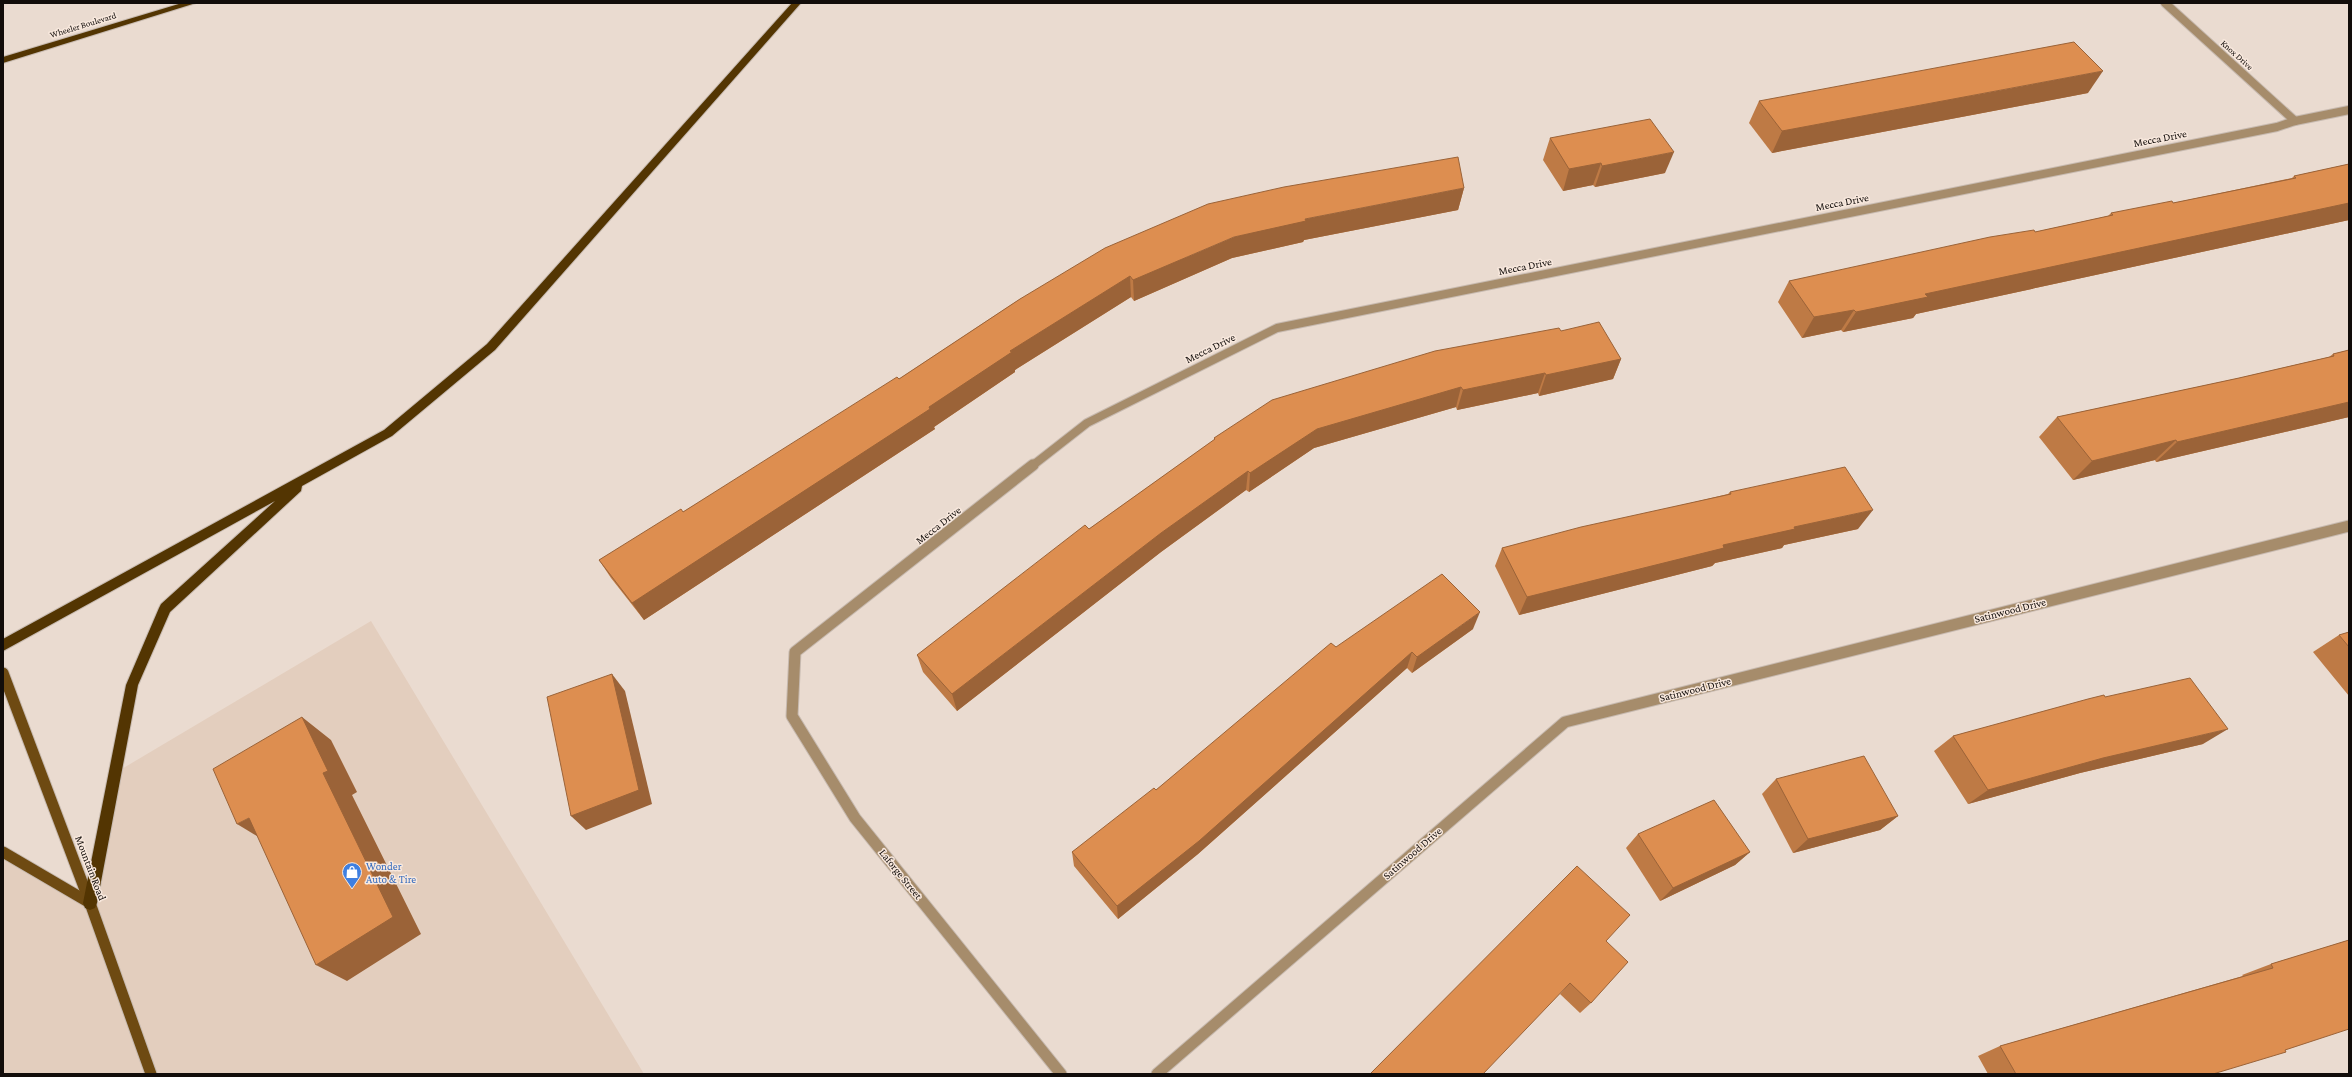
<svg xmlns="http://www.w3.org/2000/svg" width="2352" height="1077" viewBox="0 0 2352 1077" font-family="'Crimson Pro',serif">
<rect width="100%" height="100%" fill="#eadbd0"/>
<!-- built -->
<polygon fill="#e3cebe" points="371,621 644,1074 3,1074 3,852 90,903 115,773"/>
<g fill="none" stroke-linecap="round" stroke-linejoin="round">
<defs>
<g id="minor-far1">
<polyline points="2165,3 2295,121"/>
<polyline points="1032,466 1087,423 1277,328 2277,127 2295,121 2349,110"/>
</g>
<g id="minor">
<polyline points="1033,465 795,652 792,716 855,818 1061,1074"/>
<polyline points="1157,1074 1565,722 2349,526"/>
</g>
<g id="primary">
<polyline points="3,673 90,903 151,1074"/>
<polyline points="3,852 90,903"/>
</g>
<g id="motorway">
<polygon points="182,3 196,3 3,63 3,57"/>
<polygon points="792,3 801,3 495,350 392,436 302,486 301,491 170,612 138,685 97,903 95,908 90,910 85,908 83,903 126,685 159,608 161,604 275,501 3,651 3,639 384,430 487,344"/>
</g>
</defs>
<!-- minor-far1 casing -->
<use href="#minor-far1" stroke="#c7bab0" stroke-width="10"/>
<!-- minor casing -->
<use href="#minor" stroke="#c7bab0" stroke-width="13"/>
<!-- primary casing -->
<use href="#primary" stroke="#c7bab0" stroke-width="13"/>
<!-- motorway casing -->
<use href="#motorway" stroke="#c7bab0" stroke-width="2"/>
<!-- minor-far1 -->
<use href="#minor-far1" stroke="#a68c6b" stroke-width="8"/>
<!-- minor -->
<use href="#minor" stroke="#a68c6b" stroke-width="11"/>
<!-- primary -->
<use href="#primary" stroke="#6e4a12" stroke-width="11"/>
<!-- motorway -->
<use href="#motorway" fill="#533502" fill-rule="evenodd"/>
</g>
<!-- wall -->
<g fill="#be7a45">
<polygon points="2088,93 1772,153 1749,123 1759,101"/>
<polygon points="1550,138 1665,173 1595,187 1593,185 1563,191 1543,160"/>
<polygon points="2349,164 2349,220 1916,314 1913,318 1843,332 1841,330 1802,338 1778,302 1789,281 2035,232 2108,216 2111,213 2173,203 2292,178 2294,176"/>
<polygon points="1464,188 1458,210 1304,240 1303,242 1232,258 1134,301 1131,297 1015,370 1015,372 934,427 935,429 644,620 611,578 599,560 683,512 899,379 1020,299"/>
<polygon points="1561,331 1621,359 1613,379 1539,396 1538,393 1457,410 1456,407 1314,448 1249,492 1246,490 1161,552 957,711 923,672 917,655 1089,529 1214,440 1214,438"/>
<polygon points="2349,350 2349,417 2156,462 2155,460 2073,480 2039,437 2057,417 2239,378 2329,357 2333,354"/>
<polygon points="1730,492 1858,529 1784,545 1782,548 1715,563 1712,566 1519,615 1495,566 1502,548 1728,494"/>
<polygon points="1473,629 1412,673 1407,668 1198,854 1118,919 1074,866 1072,852 1156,790 1336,647"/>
<polygon points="2349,632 2349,696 2313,652 2339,635"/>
<polygon points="2105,697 2203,744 2080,773 1968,804 1934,751 1953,736"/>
<polygon points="1776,779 1898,816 1880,830 1793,853 1762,794"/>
<polygon points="1638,834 1750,852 1735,865 1660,901 1626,848"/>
<polygon points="2349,940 2214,1074 1988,1074 1978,1056 2000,1046 2243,976 2242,975 2271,964"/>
<polygon points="1606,941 1591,1003 1580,1013 1560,994"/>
</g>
<!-- shaded-wall -->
<g fill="#9b6338">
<polygon points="2103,71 2088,93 1772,153 1782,131"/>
<polygon points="1674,152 1665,173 1595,187 1602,166"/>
<polygon points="1601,163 1593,185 1563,191 1569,169"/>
<polygon points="1464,188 1458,210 1304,240 1303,242 1232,258 1134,301 1133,280 1234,237 1305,219"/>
<polygon points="2349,203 2349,220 1916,314 1913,318 1843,332 1856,312 1925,294"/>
<polygon points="1130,276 1131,297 1015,370 1015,372 934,427 935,429 644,620 632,603 929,407 1010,351"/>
<polygon points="1854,310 1841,330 1802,338 1814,317"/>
<polygon points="1621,359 1613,379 1539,396 1546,375"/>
<polygon points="1545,373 1538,393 1457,410 1463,390"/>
<polygon points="1461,387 1456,407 1314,448 1249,492 1250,473 1317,429"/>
<polygon points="2349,402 2349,417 2156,462 2177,442"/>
<polygon points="2176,440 2155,460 2073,480 2092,461"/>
<polygon points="1248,471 1246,490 1161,552 957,711 952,694 1161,533"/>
<polygon points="1873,510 1858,529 1784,545 1782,548 1715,563 1712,566 1519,615 1527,597 1723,545 1794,527"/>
<polygon points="1480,612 1473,629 1412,673 1417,657"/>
<polygon points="1412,652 1407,668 1198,854 1118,919 1117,906"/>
<polygon points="612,674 625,691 652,804 586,830 571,816"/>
<polygon points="302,717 331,740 357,792 352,795 421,934 347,981 316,965 323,773"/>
<polygon points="2228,729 2203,744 2080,773 1968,804 1988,790 2103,758"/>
<polygon points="1898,816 1880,830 1793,853 1808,839"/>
<polygon points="249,818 270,844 237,824"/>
<polygon points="1750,852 1735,865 1660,901 1673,888"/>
</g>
<!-- building -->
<g fill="#dd8e50" stroke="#9b6338">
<polygon points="2074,42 2103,71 1782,131 1759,101"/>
<polygon points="1650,119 1674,152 1602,166 1601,163 1569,169 1550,138"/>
<polygon points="1458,157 1464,188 1305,219 1306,221 1234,237 1133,280 1130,276 1010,351 1012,352 929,407 930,409 632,603 599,560 681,509 683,512 897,377 899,379 1020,299 1105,248 1208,204 1284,187"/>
<polygon points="2349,164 2349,203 1925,294 1928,297 1856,312 1854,310 1814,317 1789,281 1990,237 2034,230 2035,232 2113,215 2111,213 2172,201 2173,203 2296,178 2294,176"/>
<polygon points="1599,322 1621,359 1546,375 1545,373 1463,390 1461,387 1317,429 1250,473 1248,471 1161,533 952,694 917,655 1085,525 1089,529 1215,439 1214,438 1272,400 1435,351 1559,328 1561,331"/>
<polygon points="2349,350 2349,402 2177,442 2176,440 2092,461 2057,417 2239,378 2334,356 2333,354"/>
<polygon points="1845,467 1873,510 1794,527 1795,529 1723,545 1724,548 1527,597 1502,548 1581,527 1731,494 1730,492"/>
<polygon points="1442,574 1480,612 1417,657 1412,652 1199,841 1117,906 1072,852 1154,788 1156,790 1331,643 1336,647"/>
<polygon points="2349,632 2349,647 2339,635"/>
<polygon points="612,674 639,790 571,816 547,697"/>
<polygon points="2190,678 2228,729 2103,758 1988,790 1953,736 2088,699 2104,695 2105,697"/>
<polygon points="302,717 328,771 323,773 393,917 316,965 249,818 237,824 213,769"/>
<polygon points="1864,756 1898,816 1808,839 1776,779"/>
<polygon points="1714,800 1750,852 1673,888 1638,834"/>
<polygon points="1577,866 1630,915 1606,941 1628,962 1591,1003 1570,983 1483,1074 1370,1074"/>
<polygon points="2349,940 2349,1029 2285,1050 2286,1052 2213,1074 2016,1074 2000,1046 2273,968 2271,964"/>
</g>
<!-- icons -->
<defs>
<symbol id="shop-pin" viewBox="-11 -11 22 30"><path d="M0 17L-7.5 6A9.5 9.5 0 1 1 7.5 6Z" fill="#3f7fe0" stroke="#f8e8dd"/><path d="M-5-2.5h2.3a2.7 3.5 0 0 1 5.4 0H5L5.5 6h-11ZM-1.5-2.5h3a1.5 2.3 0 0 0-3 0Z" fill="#fff"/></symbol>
</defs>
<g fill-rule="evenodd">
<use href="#shop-pin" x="341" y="861" width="22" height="30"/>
</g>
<g text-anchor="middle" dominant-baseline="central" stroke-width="3" stroke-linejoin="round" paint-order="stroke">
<!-- far-street labels -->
<g font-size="9" fill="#120d0a" stroke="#f8e8dd">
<text transform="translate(83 25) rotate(-17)">Wheeler Boulevard</text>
<text transform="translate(2237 55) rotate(42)">Knox Drive</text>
</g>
<!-- street labels -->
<g font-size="11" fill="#120d0a" stroke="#f8e8dd">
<text transform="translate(2160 138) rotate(-11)">Mecca Drive</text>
<text transform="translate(1842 202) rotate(-11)">Mecca Drive</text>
<text transform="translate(1525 266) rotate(-11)">Mecca Drive</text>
<text transform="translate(1210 348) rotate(-26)">Mecca Drive</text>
<text transform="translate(938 525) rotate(-38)">Mecca Drive</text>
<text transform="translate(2010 610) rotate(-14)">Satinwood Drive</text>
<text transform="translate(1695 689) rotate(-14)">Satinwood Drive</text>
<text transform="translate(1412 853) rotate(-41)">Satinwood Drive</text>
<text transform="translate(91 868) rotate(69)">Mountain Road</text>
<text transform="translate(901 874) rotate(51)">Laforge Street</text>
</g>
<!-- shop labels -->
<g font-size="11" fill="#366cbe" stroke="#f8e8dd" text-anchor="start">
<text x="366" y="866">Wonder<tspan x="366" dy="13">Auto &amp; Tire</tspan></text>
</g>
</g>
<!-- border -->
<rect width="2352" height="1077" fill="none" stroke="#120d0a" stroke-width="8"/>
</svg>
